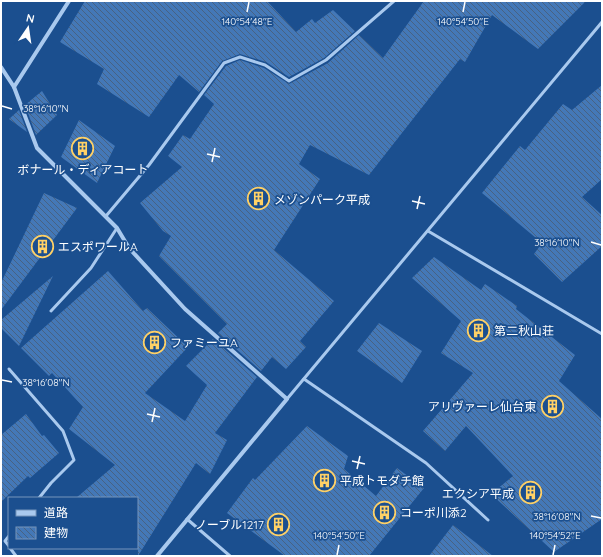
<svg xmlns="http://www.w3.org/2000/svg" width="603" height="557" viewBox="0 0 603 557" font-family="Quicksand,'Noto Sans JP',sans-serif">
<defs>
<pattern id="building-back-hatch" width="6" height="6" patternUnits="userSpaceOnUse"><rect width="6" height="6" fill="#4478b7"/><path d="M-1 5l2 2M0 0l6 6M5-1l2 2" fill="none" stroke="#486282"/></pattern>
</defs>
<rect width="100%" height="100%" fill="#1b4f8f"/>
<!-- building -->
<g fill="url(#building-back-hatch)">
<polygon points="85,1 267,1 296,32 312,19 315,23 333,10 355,31 324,58 289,77 266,62 240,54 222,61 199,92 179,75 149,117 97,84 104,69 60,42"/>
<polygon points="424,1 586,1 538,49 492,15 465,62 460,59 369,175 310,145 299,164 320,179 274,250 334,301 300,341 306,347 286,369 272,357 261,371 218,333 227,324 159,256 171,236 163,231 140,203 182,167 168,156 183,135 190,139 214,104 204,95 226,66 240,60 264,68 289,84 328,63 359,35 383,58"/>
<polygon points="602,85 602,179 582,197 602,215 602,246 562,282 534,254 542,243 482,193 520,146 525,150 563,104 572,110"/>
<polygon points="42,91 57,115 36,135 25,105"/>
<polygon points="19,110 27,132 9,119"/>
<polygon points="79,120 115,146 97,183 61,157"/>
<polygon points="44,193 77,208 1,310 1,283"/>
<polygon points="434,257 481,290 485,284 517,306 516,309 575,355 559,381 602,419 602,519 554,552 491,494 513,476 466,426 445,451 423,431 473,373 441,353 461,321 412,278"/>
<polygon points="108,271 143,311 147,308 188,347 145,393 185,421 207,385 186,366 213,339 257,377 215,433 227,440 210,474 196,463 138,556 137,498 76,498 115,465 69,429 83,407 52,373 49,376 21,348"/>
<polygon points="53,276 19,346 1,328 1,320"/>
<polygon points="379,323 422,351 402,383 357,351"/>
<polygon points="26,414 42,436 44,435 59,453 30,478 28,476 1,502 1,435"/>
<polygon points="307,426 348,456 344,469 376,496 397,468 424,488 369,556 285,556 227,513 253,478 255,480"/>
<polygon points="453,525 493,556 429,556"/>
</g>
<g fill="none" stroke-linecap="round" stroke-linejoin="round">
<!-- service -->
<g stroke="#a9c9ee" stroke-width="3">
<polyline points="106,216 149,165 224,63 240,57 265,65 289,81 326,60 394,1"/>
<polyline points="428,231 602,334"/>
<polyline points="51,311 91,268 117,228"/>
<polyline points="9,369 63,431 74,460 51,483 39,498"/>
<polyline points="304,379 426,463 488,520"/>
<polyline points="287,399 602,22"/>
<polyline points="187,519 230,556"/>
<polyline points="9,536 5,541 9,546"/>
<polyline points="10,548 16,556"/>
</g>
<!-- minor -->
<g stroke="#a9c9ee" stroke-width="4">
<polyline points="1,67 14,87 37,148 117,228 129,248 185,309 287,399 157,556"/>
<polyline points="14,87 69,1"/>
</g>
</g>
<!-- ticks -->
<path fill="none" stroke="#fff" stroke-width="1.5" d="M 247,12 L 249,2M 463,12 L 465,2M 2,106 L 12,109M 207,154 L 220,157M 212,162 L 215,148M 412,201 L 425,204M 417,209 L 420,196M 591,242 L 601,245M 2,380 L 12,382M 147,414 L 160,417M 152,422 L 155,408M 352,461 L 365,464M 357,469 L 360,456M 591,516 L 601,518M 337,555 L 339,545M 553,555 L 555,545"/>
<!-- icons -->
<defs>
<symbol id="building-ring" viewBox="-11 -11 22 22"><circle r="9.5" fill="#1b4f8f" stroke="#ffd166" stroke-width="1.5"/><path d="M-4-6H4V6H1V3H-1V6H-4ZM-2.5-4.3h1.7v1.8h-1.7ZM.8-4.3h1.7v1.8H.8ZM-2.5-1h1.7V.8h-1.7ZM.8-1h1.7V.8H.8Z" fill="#ffd166"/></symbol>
</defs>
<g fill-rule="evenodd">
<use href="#building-ring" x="70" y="136" width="25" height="25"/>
<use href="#building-ring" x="246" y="186" width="25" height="25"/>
<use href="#building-ring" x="30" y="234" width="25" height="25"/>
<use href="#building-ring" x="466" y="318" width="25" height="25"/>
<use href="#building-ring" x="142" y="330" width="25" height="25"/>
<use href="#building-ring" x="540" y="394" width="25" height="25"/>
<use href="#building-ring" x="312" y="468" width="25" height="25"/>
<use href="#building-ring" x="518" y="480" width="25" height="25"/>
<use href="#building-ring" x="372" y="500" width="25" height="25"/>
<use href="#building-ring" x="266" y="512" width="25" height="25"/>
</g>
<g text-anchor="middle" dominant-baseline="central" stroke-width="3.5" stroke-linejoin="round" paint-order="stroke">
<!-- poi labels -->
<g font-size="12" fill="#fff" stroke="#1b4f8f" text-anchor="start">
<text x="83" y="169" text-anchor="middle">ボナール・ディアコート</text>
<text x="274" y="199">メゾンパーク平成</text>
<text x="58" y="246">エスポワールA</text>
<text x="494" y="330">第二秋山荘</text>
<text x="170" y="342">ファミーユA</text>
<text x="536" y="406" text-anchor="end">アリヴァーレ仙台東</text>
<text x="340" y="480">平成トモダチ館</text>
<text x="514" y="493" text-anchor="end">エクシア平成</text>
<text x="400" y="512">コーポ川添2</text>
<text x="264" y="524" text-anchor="end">ノーブル1217</text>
</g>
</g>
<g font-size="10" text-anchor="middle" fill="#fff" stroke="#1b4f8f" stroke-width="3.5" stroke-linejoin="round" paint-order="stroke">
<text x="247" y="25">140°54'48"E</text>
<text x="463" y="25">140°54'50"E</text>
<text x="46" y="112">38°16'10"N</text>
<text x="557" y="246">38°16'10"N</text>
<text x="46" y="386">38°16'08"N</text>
<text x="557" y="520">38°16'08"N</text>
<text x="339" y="539">140°54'50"E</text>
<text x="555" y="539">140°54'52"E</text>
</g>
<!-- border -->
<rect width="603" height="557" fill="none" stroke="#ffffff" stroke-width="4"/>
<!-- legend -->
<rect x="8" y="497" width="130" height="52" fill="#1b4f8f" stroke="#7695bc"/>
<rect x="16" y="510" width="20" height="6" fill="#a9c9ee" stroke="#7695bc"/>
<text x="44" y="517" font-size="12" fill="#ffffff">道路</text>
<rect x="16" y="527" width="20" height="12" fill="url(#building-back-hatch)" stroke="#7695bc"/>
<text x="44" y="537" font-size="12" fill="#ffffff">建物</text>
<!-- north arrow -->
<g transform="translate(28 28) rotate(13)" stroke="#1b4f8f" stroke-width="3" paint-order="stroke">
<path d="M0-3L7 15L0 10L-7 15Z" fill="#ffffff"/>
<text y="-6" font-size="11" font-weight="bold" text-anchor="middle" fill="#ffffff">N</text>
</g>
</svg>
